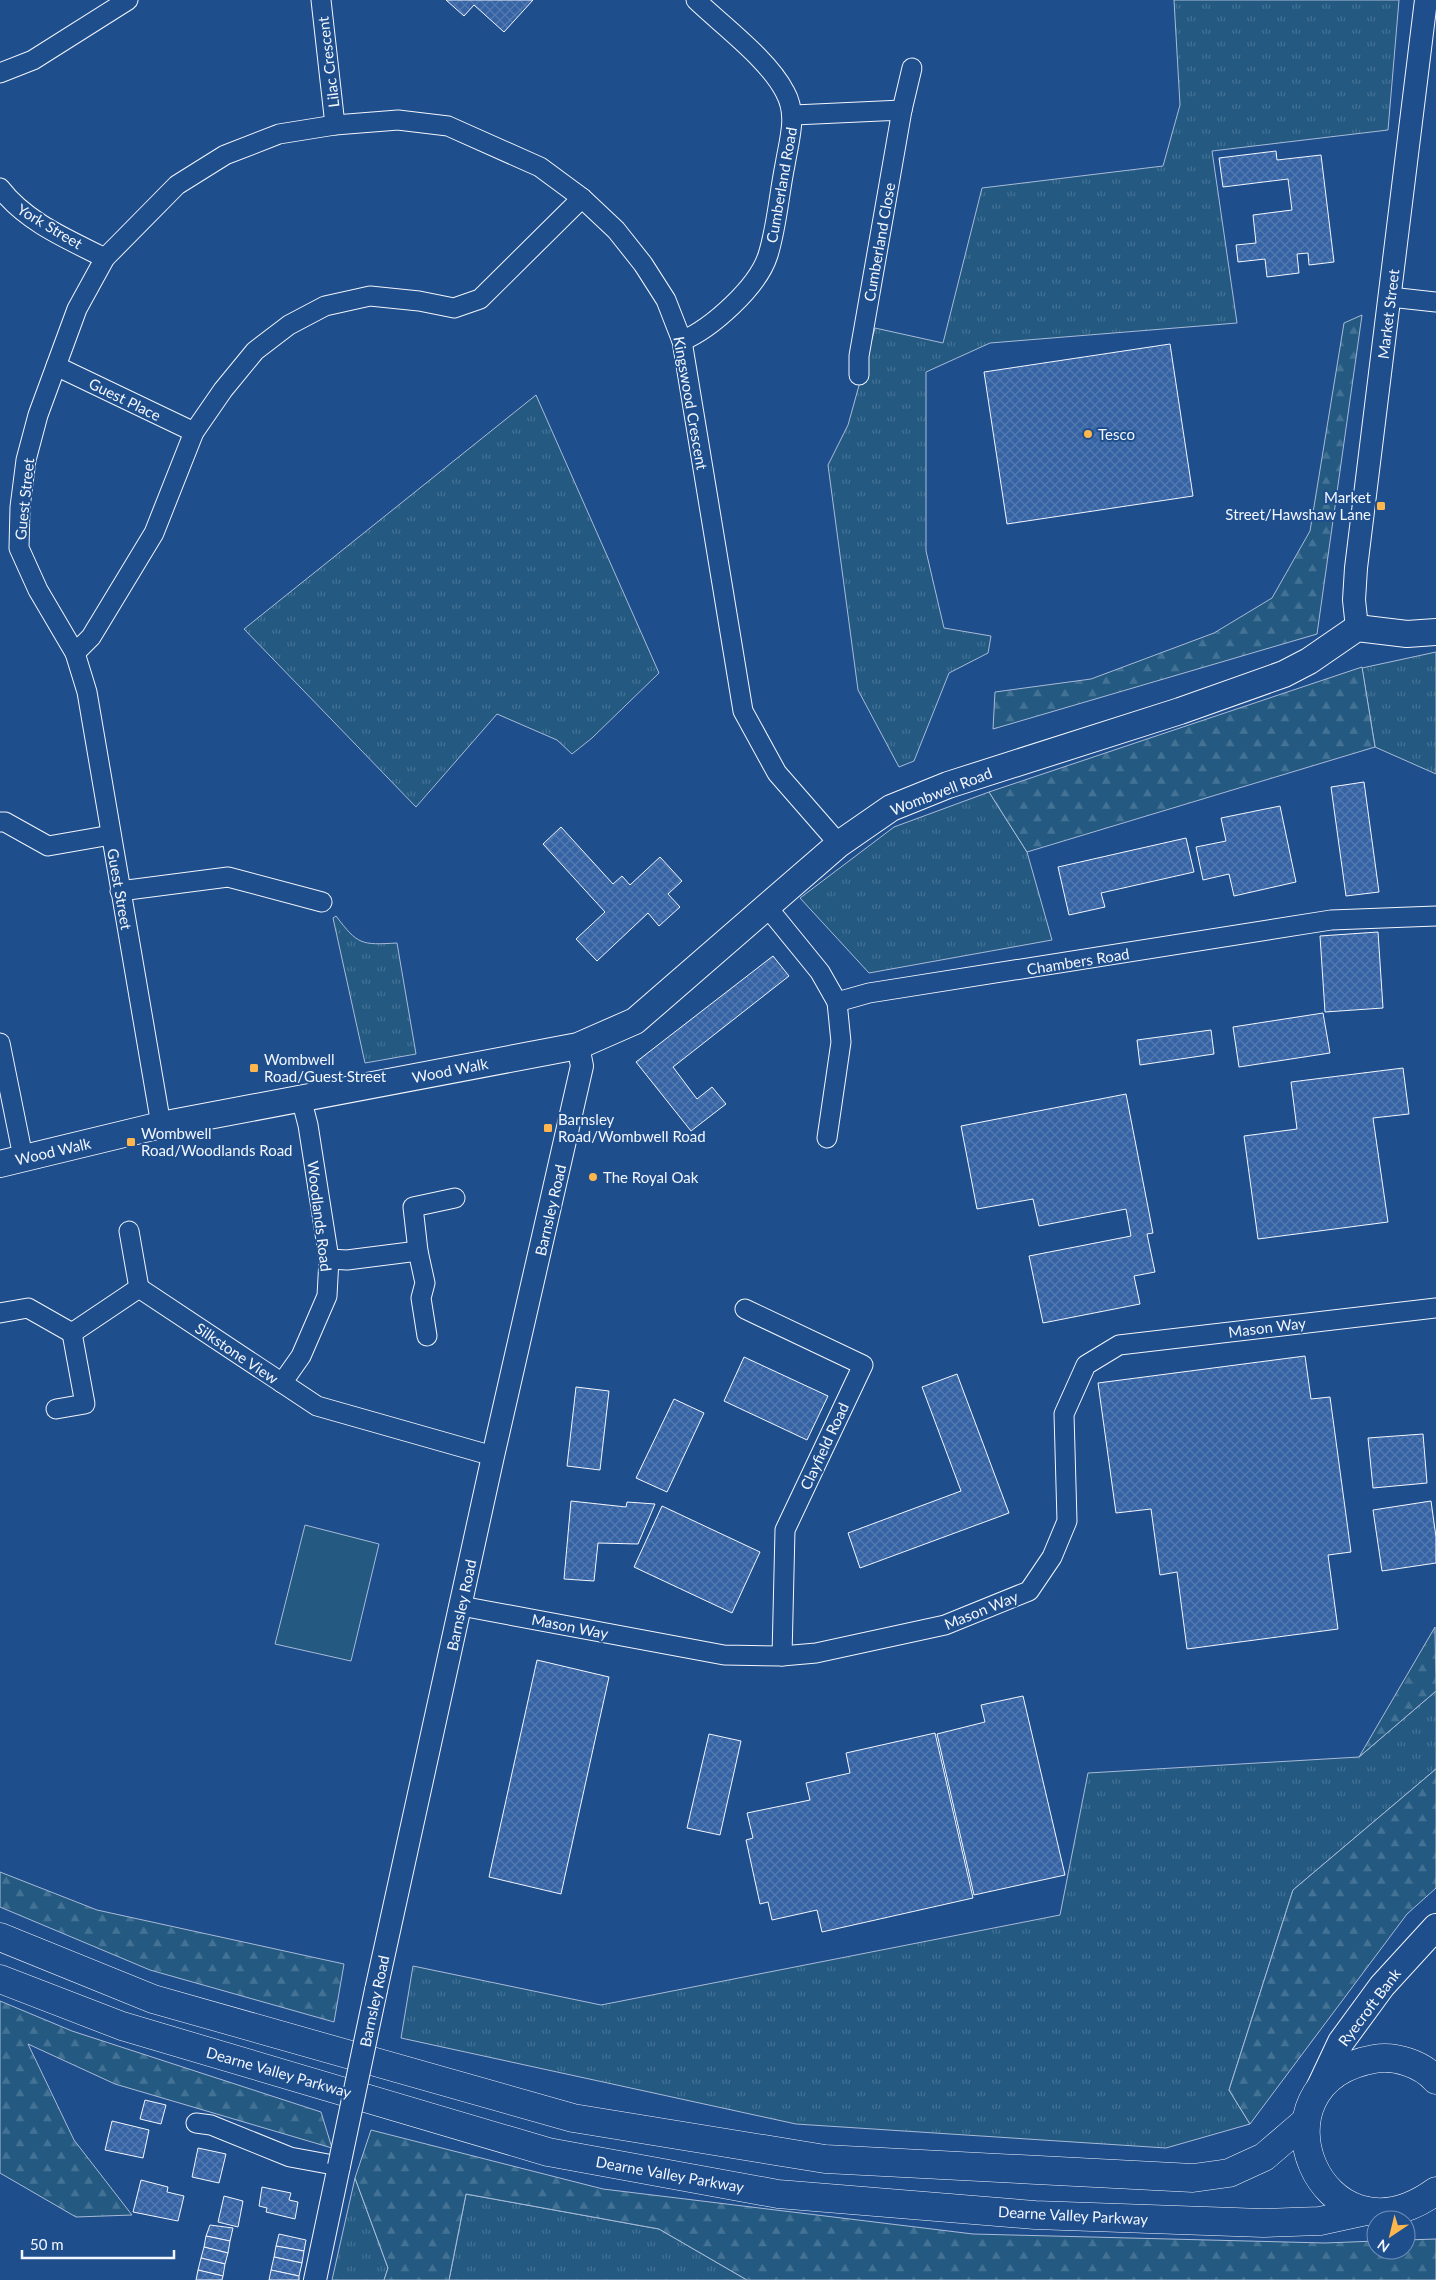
<svg xmlns="http://www.w3.org/2000/svg" width="1436" height="2280" viewBox="0 0 1436 2280" font-family="Lato,sans-serif">
<defs>
<pattern id="grass-tufts" width="24" height="20" patternUnits="userSpaceOnUse" patternTransform="scale(1.25)"><rect width="24" height="20" fill="#245a82"/><path d="M3 7l-1-3M5 7V3M7 7l1-3M15 17l-1-3M17 17v-4M19 17l1-3" fill="none" stroke="#447295"/></pattern>
<pattern id="forest-firs" width="22" height="20" patternUnits="userSpaceOnUse" patternTransform="scale(1.25)"><rect width="22" height="20" fill="#245a82"/><path d="M5 1l3.5 6h-7zM16 11l3.5 6h-7z" fill="#447295"/></pattern>
<pattern id="building-cross-hatch" width="8" height="8" patternUnits="userSpaceOnUse" patternTransform="scale(1.25)"><rect width="8" height="8" fill="#3563a3"/><path d="M0 0l8 8M0 8l8-8" fill="none" stroke="#537ab1"/></pattern>
</defs>
<rect width="100%" height="100%" fill="#1f4e8c"/>
<!-- grass -->
<g fill="url(#grass-tufts)" stroke="#a8bbd7">
<polygon points="1174,0 1399,0 1388,130 1212,151 1237,323 990,343 926,372 926,551 944,628 991,636 988,653 949,673 914,761 899,767 858,690 828,465 848,425 875,328 943,343 982,188 1163,166 1180,105"/>
<polygon points="536,395 659,673 592,738 572,754 557,740 497,714 416,807 244,629"/>
<polygon points="1436,652 1436,774 1375,747 1362,668"/>
<polygon points="989,792 1027,852 1052,940 869,973 800,898 894,827"/>
<path d="M 336,916 C 358,945 361,945 397,943 L 416,1054 L 365,1063 L 333,918 Z"/>
<polygon points="1436,1691 1436,1769 1293,1890 1229,2090 1250,2124 1166,2148 796,2124 401,2038 413,1966 601,2005 1060,1915 1088,1773 1359,1757"/>
<polygon points="355,2178 388,2268 384,2280 332,2280"/>
<polygon points="466,2194 659,2229 747,2280 449,2280"/>
</g>
<!-- forest -->
<g fill="url(#forest-firs)" stroke="#a8bbd7">
<polygon points="1362,315 1317,634 993,729 995,692 1091,679 1214,633 1272,598 1310,531 1344,323"/>
<polygon points="1362,667 1375,747 1027,852 989,792"/>
<polygon points="1435,1627 1436,1691 1359,1757"/>
<polygon points="1436,1769 1436,1888 1407,1914 1250,2124 1229,2090 1293,1890"/>
<polygon points="0,1872 97,1910 344,1964 334,2022 150,1970 0,1907"/>
<polygon points="0,2001 72,2031 321,2112 332,2148 115,2084 28,2044 74,2140 132,2215 76,2217 0,2173"/>
<polygon points="371,2130 603,2189 973,2234 1325,2243 1376,2241 1376,2250 1406,2250 1406,2240 1436,2239 1436,2280 747,2280 659,2229 466,2194 449,2280 384,2280 388,2268 355,2178"/>
</g>
<!-- pitch -->
<polygon fill="#245a82" stroke="#a8bbd7" points="305,1525 379,1544 351,1661 275,1644"/>
<!-- building -->
<g fill="url(#building-cross-hatch)" stroke="#f2f6ff">
<polygon points="446,0 533,0 504,32 474,5 464,16"/>
<polygon points="1276,151 1277,160 1321,155 1334,262 1309,265 1308,253 1297,254 1299,273 1267,277 1265,259 1238,262 1236,245 1256,243 1253,215 1292,210 1288,179 1223,187 1219,158"/>
<polygon points="1170,344 1193,496 1007,524 984,372"/>
<polygon points="1364,782 1379,892 1346,896 1331,787"/>
<polygon points="1280,806 1296,882 1234,896 1229,874 1203,880 1196,847 1226,841 1221,818"/>
<polygon points="561,827 613,884 622,876 630,885 660,857 682,881 668,894 680,907 659,926 648,913 597,961 576,939 605,912 543,844"/>
<polygon points="1186,838 1194,872 1101,893 1105,907 1069,915 1058,867"/>
<polygon points="1378,932 1383,1008 1325,1012 1320,936"/>
<polygon points="773,956 789,976 673,1067 697,1099 712,1087 726,1104 691,1131 636,1062"/>
<polygon points="1323,1013 1330,1053 1239,1067 1233,1027"/>
<polygon points="1211,1030 1214,1054 1140,1065 1137,1040"/>
<polygon points="1403,1068 1409,1114 1373,1118 1388,1222 1258,1239 1244,1136 1297,1129 1291,1082"/>
<polygon points="1126,1094 1153,1233 1147,1234 1155,1272 1134,1276 1140,1304 1043,1323 1029,1256 1131,1236 1126,1209 1039,1226 1033,1199 977,1209 961,1126"/>
<polygon points="1305,1356 1311,1399 1330,1397 1351,1552 1328,1555 1338,1629 1187,1649 1177,1572 1160,1575 1151,1509 1116,1513 1098,1383"/>
<polygon points="744,1357 828,1396 807,1440 724,1401"/>
<polygon points="957,1374 1009,1513 860,1568 848,1533 961,1491 922,1387"/>
<polygon points="576,1387 609,1391 600,1470 567,1466"/>
<polygon points="674,1399 704,1413 667,1492 636,1478"/>
<polygon points="1423,1434 1427,1483 1373,1488 1368,1438"/>
<polygon points="571,1501 626,1507 627,1502 655,1504 638,1544 598,1543 594,1581 564,1579"/>
<polygon points="1431,1501 1436,1537 1436,1563 1382,1571 1373,1510"/>
<polygon points="662,1506 760,1552 732,1613 634,1567"/>
<polygon points="537,1660 609,1677 561,1894 489,1877"/>
<polygon points="1023,1696 1065,1875 974,1895 937,1734 985,1722 981,1705"/>
<polygon points="935,1733 973,1898 822,1932 817,1910 772,1920 768,1902 760,1904 746,1840 753,1838 747,1813 810,1800 806,1783 850,1773 846,1753"/>
<polygon points="709,1734 741,1741 720,1835 687,1828"/>
<polygon points="145,2100 166,2105 161,2124 140,2119"/>
<polygon points="112,2121 149,2130 143,2158 105,2150"/>
<polygon points="198,2148 226,2154 219,2183 192,2177"/>
<polygon points="141,2180 168,2187 167,2192 184,2196 178,2221 133,2212"/>
<polygon points="262,2187 291,2193 289,2200 298,2202 295,2219 266,2212 267,2208 259,2206"/>
<polygon points="224,2196 243,2201 238,2227 218,2222"/>
<polygon points="210,2225 233,2228 230,2241 206,2236"/>
<polygon points="279,2234 306,2240 304,2251 276,2246"/>
<polygon points="206,2236 230,2241 228,2253 204,2247"/>
<polygon points="276,2246 304,2251 302,2263 274,2257"/>
<polygon points="204,2247 228,2253 225,2264 201,2258"/>
<polygon points="274,2257 302,2263 299,2276 271,2270"/>
<polygon points="201,2258 225,2264 223,2276 198,2270"/>
<polygon points="198,2270 223,2276 222,2280 196,2280"/>
<polygon points="271,2270 299,2276 299,2280 269,2280"/>
</g>
<g fill="none" stroke-linecap="round" stroke-linejoin="round">
<defs>
<g id="minor">
<polyline points="321,0 335,125"/>
<polyline points="0,73 33,60 128,0"/>
<polyline points="902,110 912,68"/>
<polyline points="794,115 902,110 859,356 859,375"/>
<path d="M 0,188 C 26,222 67,239 105,258"/>
<polyline points="1390,297 1436,302"/>
<path d="M 682,341 C 712,328 758,287 768,255 C 777,226 779,194 785,165 C 789,140 798,115 785,92 C 768,59 723,26 696,0"/>
<polyline points="56,366 194,432"/>
<polyline points="75,653 91,637 154,533 194,432 223,390 255,351 289,325 325,306 370,296 419,301 454,308 480,299 582,198"/>
<polyline points="0,822 5,822 48,846 111,835"/>
<polyline points="120,891 228,877 322,902"/>
<polyline points="768,908 820,972 837,1002 869,993 1331,920 1436,916"/>
<polyline points="0,1043 23,1157"/>
<polyline points="161,1125 87,692 75,653 38,590 19,548 20,507 26,460 38,415 77,309 105,258 177,185 225,155 279,134 335,125 398,120 448,126 540,167 582,198 616,230 643,264 666,300 682,341 743,711 777,773 839,844"/>
<polyline points="827,1138 841,1042 837,1002"/>
<polyline points="129,1231 139,1288"/>
<polyline points="329,1259 347,1260 418,1251"/>
<polyline points="745,1309 863,1365 785,1530 782,1656"/>
<polyline points="0,1313 28,1308 72,1333 139,1288 317,1406 493,1456"/>
<polyline points="427,1336 421,1298 425,1283 418,1251 413,1207 455,1198"/>
<polyline points="282,1383 301,1356 327,1296 329,1259 308,1125 301,1098"/>
<polyline points="56,1409 85,1404 72,1333"/>
<polyline points="461,1606 724,1655 782,1656 816,1653 945,1625 1029,1591 1052,1557 1067,1521 1064,1414 1086,1365 1119,1345 1436,1308"/>
<polyline points="196,2123 211,2125 290,2157 339,2166"/>
</g>
<g id="tertiary">
<polyline points="1357,628 1354,600 1356,568 1426,0"/>
<polyline points="376,1990 493,1456 582,1066 578,1046"/>
<polyline points="315,2280 339,2166"/>
</g>
<g id="secondary">
<polyline points="0,1164 161,1125 578,1046 635,1021 839,844 891,808 948,785 1180,711 1284,674 1309,661 1357,628 1407,634 1436,632"/>
<polyline points="1317,2093 1341,2042 1382,1986 1436,1927"/>
</g>
<g id="trunk">
<polyline points="0,1937 153,1999 573,2118 825,2159 1193,2178 1229,2173 1264,2157 1306,2121"/>
<polyline points="0,1979 122,2026 548,2152 778,2194 1035,2215 1263,2223 1320,2221 1366,2211"/>
<path d="M 1436,2080 C 1422,2064 1395,2055 1374,2059 C 1243,2082 1321,2275 1436,2191"/>
</g>
</defs>
<!-- minor casing -->
<use href="#minor" stroke="#f2f6ff" stroke-width="21"/>
<!-- tertiary casing -->
<use href="#tertiary" stroke="#f2f6ff" stroke-width="24"/>
<!-- secondary casing -->
<use href="#secondary" stroke="#f2f6ff" stroke-width="28"/>
<!-- trunk casing -->
<use href="#trunk" stroke="#f2f6ff" stroke-width="29"/>
<!-- minor -->
<use href="#minor" stroke="#1f4e8c" stroke-width="19"/>
<!-- tertiary -->
<use href="#tertiary" stroke="#1f4e8c" stroke-width="22"/>
<!-- secondary -->
<use href="#secondary" stroke="#1f4e8c" stroke-width="26"/>
<!-- trunk -->
<use href="#trunk" stroke="#1f4e8c" stroke-width="28"/>
<defs>
<polyline id="tertiary-bridge" points="339,2166 376,1990"/>
</defs>
<!-- tertiary-bridge casing -->
<use href="#tertiary-bridge" stroke="#f2f6ff" stroke-width="24" stroke-linecap="butt"/>
<!-- tertiary-bridge -->
<use href="#tertiary-bridge" stroke="#1f4e8c" stroke-width="22"/>
</g>
<!-- markers -->
<g fill="#ffb74d" stroke="#1f4e8c" stroke-width="2">
<circle cx="1088" cy="434" r="5"/>
<rect x="1376" y="501" width="10" height="10" rx="2.5"/>
<rect x="249" y="1063" width="10" height="10" rx="2.5"/>
<rect x="543" y="1123" width="10" height="10" rx="2.5"/>
<rect x="126" y="1137" width="10" height="10" rx="2.5"/>
<circle cx="593" cy="1177" r="5"/>
</g>
<g text-anchor="middle" dominant-baseline="central" stroke-width="4" stroke-linejoin="round" paint-order="stroke">
<!-- street labels -->
<g font-size="15" fill="#f2f6ff" stroke="#1f4e8c">
<text transform="translate(328 62) rotate(-97)">Lilac Crescent</text>
<text transform="translate(781 185) rotate(-80)">Cumberland Road</text>
<text transform="translate(50 226) rotate(31)">York Street</text>
<text transform="translate(879 242) rotate(-80)">Cumberland Close</text>
<text transform="translate(1388 314) rotate(-83)">Market Street</text>
<text transform="translate(125 399) rotate(26)">Guest Place</text>
<text transform="translate(691 403) rotate(80)">Kingswood Crescent</text>
<text transform="translate(24 499) rotate(-84)">Guest Street</text>
<text transform="translate(941 791) rotate(-21)">Wombwell Road</text>
<text transform="translate(120 889) rotate(80)">Guest Street</text>
<text transform="translate(1078 961) rotate(-9)">Chambers Road</text>
<text transform="translate(450 1070) rotate(-11)">Wood Walk</text>
<text transform="translate(53 1151) rotate(-13)">Wood Walk</text>
<text transform="translate(550 1210) rotate(-77)">Barnsley Road</text>
<text transform="translate(320 1216) rotate(83)">Woodlands Road</text>
<text transform="translate(1267 1327) rotate(-7)">Mason Way</text>
<text transform="translate(237 1353) rotate(34)">Silkstone View</text>
<text transform="translate(824 1446) rotate(-65)">Clayfield Road</text>
<text transform="translate(461 1605) rotate(-78)">Barnsley Road</text>
<text transform="translate(981 1610) rotate(-22)">Mason Way</text>
<text transform="translate(570 1626) rotate(11)">Mason Way</text>
<text transform="translate(374 2001) rotate(-78)">Barnsley Road</text>
<text transform="translate(1369 2007) rotate(-53)">Ryecroft Bank</text>
<text transform="translate(279 2072) rotate(16)">Dearne Valley Parkway</text>
<text transform="translate(670 2174) rotate(10)">Dearne Valley Parkway</text>
<text transform="translate(1073 2215) rotate(3)">Dearne Valley Parkway</text>
</g>
<!-- poi labels -->
<g font-size="15" fill="#f2f6ff" stroke="#1f4e8c" text-anchor="start">
<text x="1098" y="434">Tesco</text>
<text x="1371" y="497" text-anchor="end">Market<tspan x="1371" dy="17">Street/Hawshaw Lane</tspan></text>
<text x="264" y="1059">Wombwell<tspan x="264" dy="17">Road/Guest Street</tspan></text>
<text x="558" y="1119">Barnsley<tspan x="558" dy="17">Road/Wombwell Road</tspan></text>
<text x="141" y="1133">Wombwell<tspan x="141" dy="17">Road/Woodlands Road</tspan></text>
<text x="603" y="1177">The Royal Oak</text>
</g>
</g>
<!-- north arrow -->
<g transform="translate(1391 2235) rotate(215)"><circle r="24" fill="#1f4e8c" stroke="#7391ba"/>
<path d="M0-4L9 19L0 12L-9 19Z" fill="#ffb74d"/>
<text y="-8" font-size="14" font-weight="bold" text-anchor="middle" fill="#f2f6ff">N</text>
</g>
<!-- scale -->
<path d="M22 2250v8h152v-8" fill="none" stroke="#f2f6ff" stroke-width="2.5"/>
<text x="30" y="2250" font-size="15" fill="#f2f6ff" stroke="#1f4e8c" stroke-width="4" paint-order="stroke">50 m</text>
</svg>
